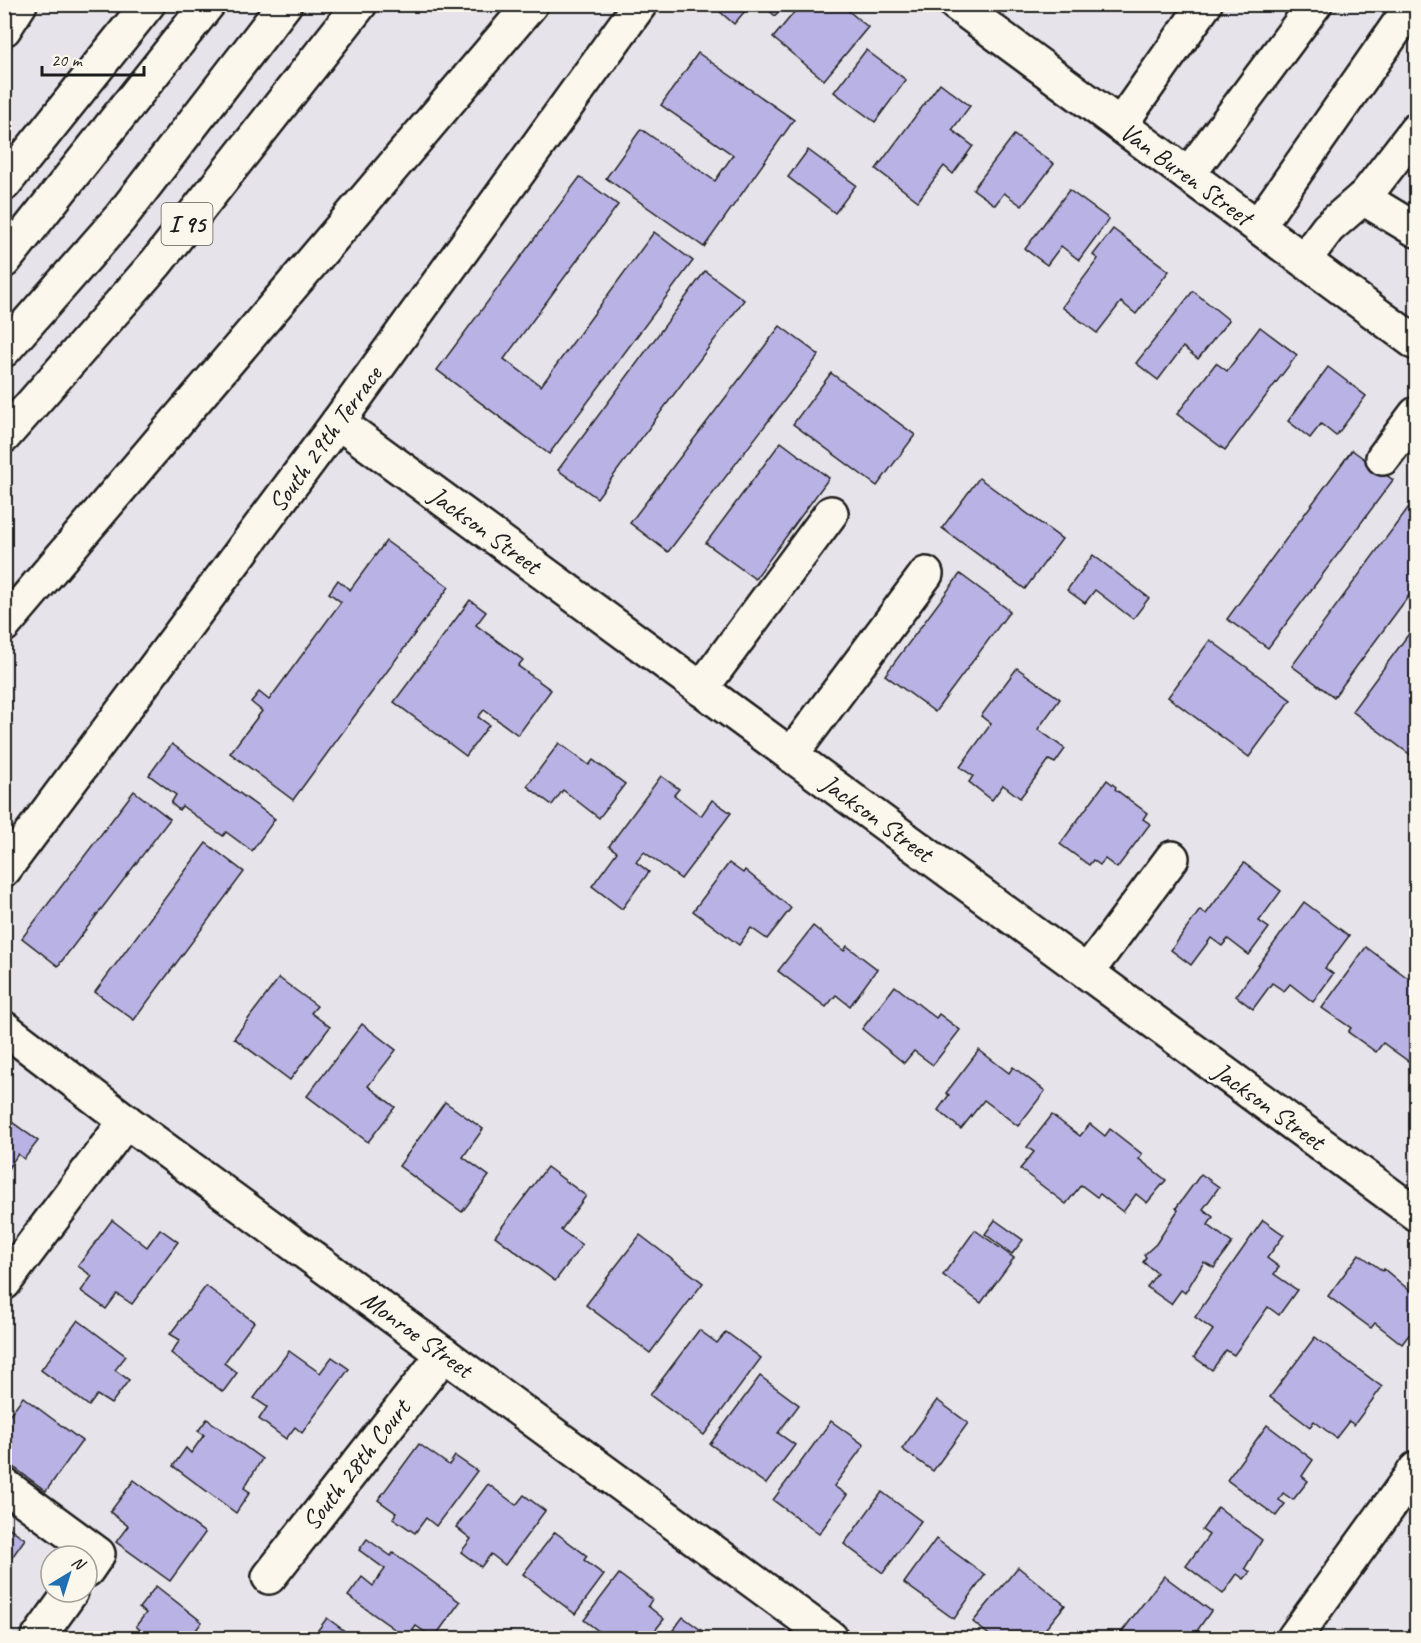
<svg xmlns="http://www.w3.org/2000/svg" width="1421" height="1643" viewBox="0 0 1421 1643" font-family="Caveat,sans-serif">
<rect width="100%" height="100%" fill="#e7e3ea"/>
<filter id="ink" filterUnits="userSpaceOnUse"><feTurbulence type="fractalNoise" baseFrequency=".0167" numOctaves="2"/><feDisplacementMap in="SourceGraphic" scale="12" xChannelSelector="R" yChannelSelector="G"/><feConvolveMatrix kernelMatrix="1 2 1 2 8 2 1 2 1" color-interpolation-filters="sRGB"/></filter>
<g filter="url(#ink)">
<!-- building -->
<g fill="#b9b3e5" stroke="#1c1c1c" stroke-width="1.5">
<polygon points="711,4 751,4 734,24"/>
<polygon points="762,4 784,4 775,16"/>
<polygon points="801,4 840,4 868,27 824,80 773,38"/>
<polygon points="866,50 906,80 875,122 834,92"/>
<polygon points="698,53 794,120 704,247 606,178 641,129 715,181 733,155 661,105"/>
<polygon points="940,83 970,106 952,130 973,146 953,174 944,166 918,201 876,169"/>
<polygon points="1014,135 1054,164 1022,206 1004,193 995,205 973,189"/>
<polygon points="808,150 856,185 835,213 788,177"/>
<polygon points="580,177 618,205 504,359 541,386 654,232 693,261 549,454 437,370"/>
<polygon points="1069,190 1109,219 1079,260 1061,246 1047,265 1025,249"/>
<polygon points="1113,229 1169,271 1136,314 1121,302 1097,333 1062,307 1098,259 1093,255"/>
<polygon points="705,271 744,300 597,498 558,470"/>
<polygon points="1193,291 1229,320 1198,359 1183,347 1158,380 1136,363"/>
<polygon points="780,326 819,355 668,552 630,523"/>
<polygon points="1260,327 1297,355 1225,450 1177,414 1216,363 1227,371"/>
<polygon points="1328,367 1366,396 1336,436 1321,424 1310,438 1288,421"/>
<polygon points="831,373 915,435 877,486 793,424"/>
<polygon points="781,442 829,478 755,579 706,543"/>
<polygon points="1352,450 1393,480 1268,648 1227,619"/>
<polygon points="979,478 1062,539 1025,589 942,528"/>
<polygon points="1414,500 1416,502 1416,586 1334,697 1292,666"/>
<polygon points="386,541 449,587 293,800 230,753 262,711 251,702 259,692 269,700 341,602 329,593 338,580 350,590"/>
<polygon points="1093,555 1149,598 1133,619 1095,590 1085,603 1067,590"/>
<polygon points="960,574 1010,611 935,712 885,675"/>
<polygon points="470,600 486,612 476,625 523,660 518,666 551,690 518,735 484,710 478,717 489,725 466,756 394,702"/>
<polygon points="1416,624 1416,759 1352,711"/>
<polygon points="1210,640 1291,700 1249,757 1168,697"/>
<polygon points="1017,668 1060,699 1038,729 1065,749 1055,763 1049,760 1020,798 1003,785 992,800 969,782 973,776 960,767 991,724 981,716"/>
<polygon points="559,743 589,765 593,760 625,784 599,818 563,790 552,805 527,786"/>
<polygon points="172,744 275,819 252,851 226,832 223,836 182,806 179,810 171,803 176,795 149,775"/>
<polygon points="661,776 679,789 674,795 701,816 712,800 731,813 681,879 644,852 636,862 649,872 622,909 592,886 617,852 609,846"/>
<polygon points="1107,780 1116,787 1115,789 1147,813 1143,819 1150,824 1117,868 1105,859 1100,865 1093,860 1089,865 1060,844"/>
<polygon points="134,791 170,819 58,966 22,938"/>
<polygon points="206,843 244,872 134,1020 95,992"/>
<polygon points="729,863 743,873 745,870 791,908 767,939 751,928 739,945 693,911"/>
<polygon points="1244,863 1281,891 1259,921 1269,928 1249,955 1228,939 1222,946 1211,938 1191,965 1171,950 1200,910 1206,914"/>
<polygon points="1304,902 1349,936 1325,968 1333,974 1313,1002 1290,984 1284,991 1272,983 1253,1009 1236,996"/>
<polygon points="813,926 844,951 847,946 877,969 850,1006 836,995 826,1007 778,971"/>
<polygon points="1366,947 1416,984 1415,1066 1383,1043 1376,1052 1348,1032 1351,1028 1322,1008"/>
<polygon points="279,978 317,1006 311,1013 330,1027 290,1080 234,1038"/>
<polygon points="895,986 936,1018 939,1014 960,1030 933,1065 914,1051 904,1063 862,1029"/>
<polygon points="362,1024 396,1050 368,1086 395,1107 368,1142 307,1096"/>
<polygon points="979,1050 1009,1073 1013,1067 1045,1091 1018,1126 984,1100 961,1129 938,1110 949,1095 946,1093"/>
<polygon points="445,1102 483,1129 463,1157 489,1176 462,1212 399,1166"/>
<polygon points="4,1107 10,1111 5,1117 38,1141 24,1159 18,1154 7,1170"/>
<polygon points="1052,1115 1080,1136 1090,1124 1105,1136 1110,1129 1142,1154 1139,1159 1166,1180 1147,1203 1136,1194 1123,1212 1100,1194 1097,1197 1081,1185 1066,1204 1020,1169 1034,1152 1027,1147"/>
<polygon points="547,1167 586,1196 561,1230 582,1245 555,1281 495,1236"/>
<polygon points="1201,1174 1219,1187 1203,1209 1213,1217 1208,1225 1232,1243 1214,1268 1204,1262 1185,1293 1181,1290 1171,1304 1147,1287 1157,1273 1143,1262 1146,1257 1144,1255 1156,1244 1178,1210 1176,1208"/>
<polygon points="112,1220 147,1247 160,1229 178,1242 132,1304 117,1294 106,1309 81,1291 92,1276 78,1266"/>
<polygon points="995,1220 1023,1240 1012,1254 985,1234"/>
<polygon points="1263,1220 1284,1235 1267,1258 1279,1267 1274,1274 1297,1290 1279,1315 1268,1307 1234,1355 1226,1350 1212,1370 1194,1357 1213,1330 1195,1317"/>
<polygon points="975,1230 1014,1258 981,1303 943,1275"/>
<polygon points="640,1235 703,1283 650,1353 586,1305"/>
<polygon points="1359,1254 1383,1271 1384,1269 1416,1296 1416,1329 1415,1327 1402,1344 1375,1323 1371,1328 1328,1296"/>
<polygon points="206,1286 254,1322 224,1363 237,1373 223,1392 171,1353 180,1340 170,1334"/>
<polygon points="78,1320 126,1356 115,1370 129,1380 111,1404 97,1395 89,1406 41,1370"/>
<polygon points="699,1330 717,1343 726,1332 761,1358 704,1435 650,1395"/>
<polygon points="1315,1337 1382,1387 1354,1425 1349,1421 1336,1438 1314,1421 1310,1427 1270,1397"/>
<polygon points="289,1351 320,1373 332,1357 349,1369 302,1433 295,1427 286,1439 259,1419 267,1407 254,1398"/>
<polygon points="760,1376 799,1405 778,1433 795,1445 766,1484 710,1444"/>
<polygon points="23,1397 82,1441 46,1491 4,1460 4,1422"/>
<polygon points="937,1400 968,1423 933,1471 902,1449"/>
<polygon points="207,1419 262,1459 244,1488 250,1492 236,1513 173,1466 186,1448 191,1453 204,1435 198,1431"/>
<polygon points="831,1421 864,1445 834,1486 847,1495 819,1534 773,1500"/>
<polygon points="1267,1425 1313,1460 1302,1476 1308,1481 1293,1500 1283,1493 1279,1500 1285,1504 1276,1516 1227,1480"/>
<polygon points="419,1444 449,1465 455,1456 477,1471 436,1526 426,1518 415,1533 393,1518 396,1513 378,1500"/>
<polygon points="134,1480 205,1533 170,1581 116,1542 128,1526 110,1512"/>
<polygon points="488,1484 516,1505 524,1495 545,1511 505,1565 491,1554 481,1567 461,1552 471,1539 456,1527"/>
<polygon points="882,1492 921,1521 883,1573 844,1544"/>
<polygon points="1218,1507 1262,1540 1245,1568 1250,1572 1244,1579 1237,1574 1223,1594 1186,1566 1209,1535 1202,1530"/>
<polygon points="4,1524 25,1539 8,1563 4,1560"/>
<polygon points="555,1532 587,1556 584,1560 604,1575 575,1614 523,1574"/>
<polygon points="367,1539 391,1556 393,1553 460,1602 434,1638 416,1626 407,1638 348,1596 362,1577 373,1586 385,1569 359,1550"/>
<polygon points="936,1539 985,1575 954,1619 904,1583"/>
<polygon points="1018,1567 1065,1605 1038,1638 993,1638 973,1622"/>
<polygon points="619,1574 652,1599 648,1606 664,1619 649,1638 608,1638 584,1620"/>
<polygon points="1164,1576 1211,1611 1192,1638 1117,1638"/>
<polygon points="156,1586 202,1622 196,1630 208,1638 133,1638 140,1630 136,1626 146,1613 139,1608"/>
<polygon points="683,1617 712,1638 667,1638"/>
<polygon points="327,1618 354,1638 312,1638"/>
<polygon points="1392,1631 1401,1638 1387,1638"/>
</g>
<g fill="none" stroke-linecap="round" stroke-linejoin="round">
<defs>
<g id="minor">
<polyline points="956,4 1416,343"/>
<polyline points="1120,125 1205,4"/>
<polyline points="1416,130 1366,195 1373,204 1416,230"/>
<polyline points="1188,175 1315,4"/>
<polyline points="1258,226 1413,4"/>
<polyline points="1304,260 1328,228 1366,195"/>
<polyline points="338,422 1416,1214"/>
<polyline points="1383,458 1416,414"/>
<polyline points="701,689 831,513"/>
<polyline points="791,755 926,574"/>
<polyline points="4,870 338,422 640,4"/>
<polyline points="1087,972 1172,858"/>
<polyline points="4,1028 126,1121 831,1638"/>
<polyline points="4,1283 126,1121"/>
<polyline points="4,1485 98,1554 87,1570"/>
<polyline points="269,1577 444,1354"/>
<polyline points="38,1638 71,1592"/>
<polyline points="1294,1638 1416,1469"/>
</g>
<g id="highway">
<polyline points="4,29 20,4"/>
<polyline points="4,184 148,4"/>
<polyline points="4,261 208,4"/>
<polyline points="4,350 120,218 285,4"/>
<polyline points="4,436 156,263 360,4"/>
<polyline points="4,625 531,4"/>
</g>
</defs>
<!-- minor casing -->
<use href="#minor" stroke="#1c1c1c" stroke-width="38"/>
<!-- highway casing -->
<use href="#highway" stroke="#1c1c1c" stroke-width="38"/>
<!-- minor -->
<use href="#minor" stroke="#fbf7ec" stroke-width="33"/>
<!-- highway -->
<use href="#highway" stroke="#fbf7ec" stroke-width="33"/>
</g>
</g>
<g text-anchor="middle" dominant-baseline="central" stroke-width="5" stroke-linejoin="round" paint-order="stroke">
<!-- shield labels -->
<rect fill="#fbf7ec" stroke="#5f5e5a" stroke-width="1.5" x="161.5" y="203" width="51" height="42" rx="4.5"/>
<g font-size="24" font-weight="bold" fill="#1c1c1c">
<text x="187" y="224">I 95</text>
</g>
<!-- street labels -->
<g font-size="26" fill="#1c1c1c" stroke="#fbf7ec">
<text transform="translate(1186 174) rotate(36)">Van Buren Street</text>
<text transform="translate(325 439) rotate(-54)">South 29th Terrace</text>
<text transform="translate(485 530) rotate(36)">Jackson Street</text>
<text transform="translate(877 818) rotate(36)">Jackson Street</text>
<text transform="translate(1269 1106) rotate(36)">Jackson Street</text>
<text transform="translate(417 1334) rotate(36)">Monroe Street</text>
<text transform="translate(356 1465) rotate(-52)">South 28th Court</text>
</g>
</g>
<!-- margin -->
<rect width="1421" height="1643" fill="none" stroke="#fbf7ec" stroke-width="24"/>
<rect x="12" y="12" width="1397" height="1619" fill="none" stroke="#1c1c1c" stroke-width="2" filter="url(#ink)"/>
<!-- north arrow -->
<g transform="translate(69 1574) rotate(38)"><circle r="28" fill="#fbf7ec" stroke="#a29f99" stroke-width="1.5"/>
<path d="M0-4.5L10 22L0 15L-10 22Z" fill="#1f6fb2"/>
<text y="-9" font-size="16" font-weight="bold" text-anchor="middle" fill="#1c1c1c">N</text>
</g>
<!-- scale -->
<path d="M42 66v9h102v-9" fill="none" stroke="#1c1c1c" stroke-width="3"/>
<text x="51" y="66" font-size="18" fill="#1c1c1c" stroke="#fbf7ec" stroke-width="4.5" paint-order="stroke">20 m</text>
</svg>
